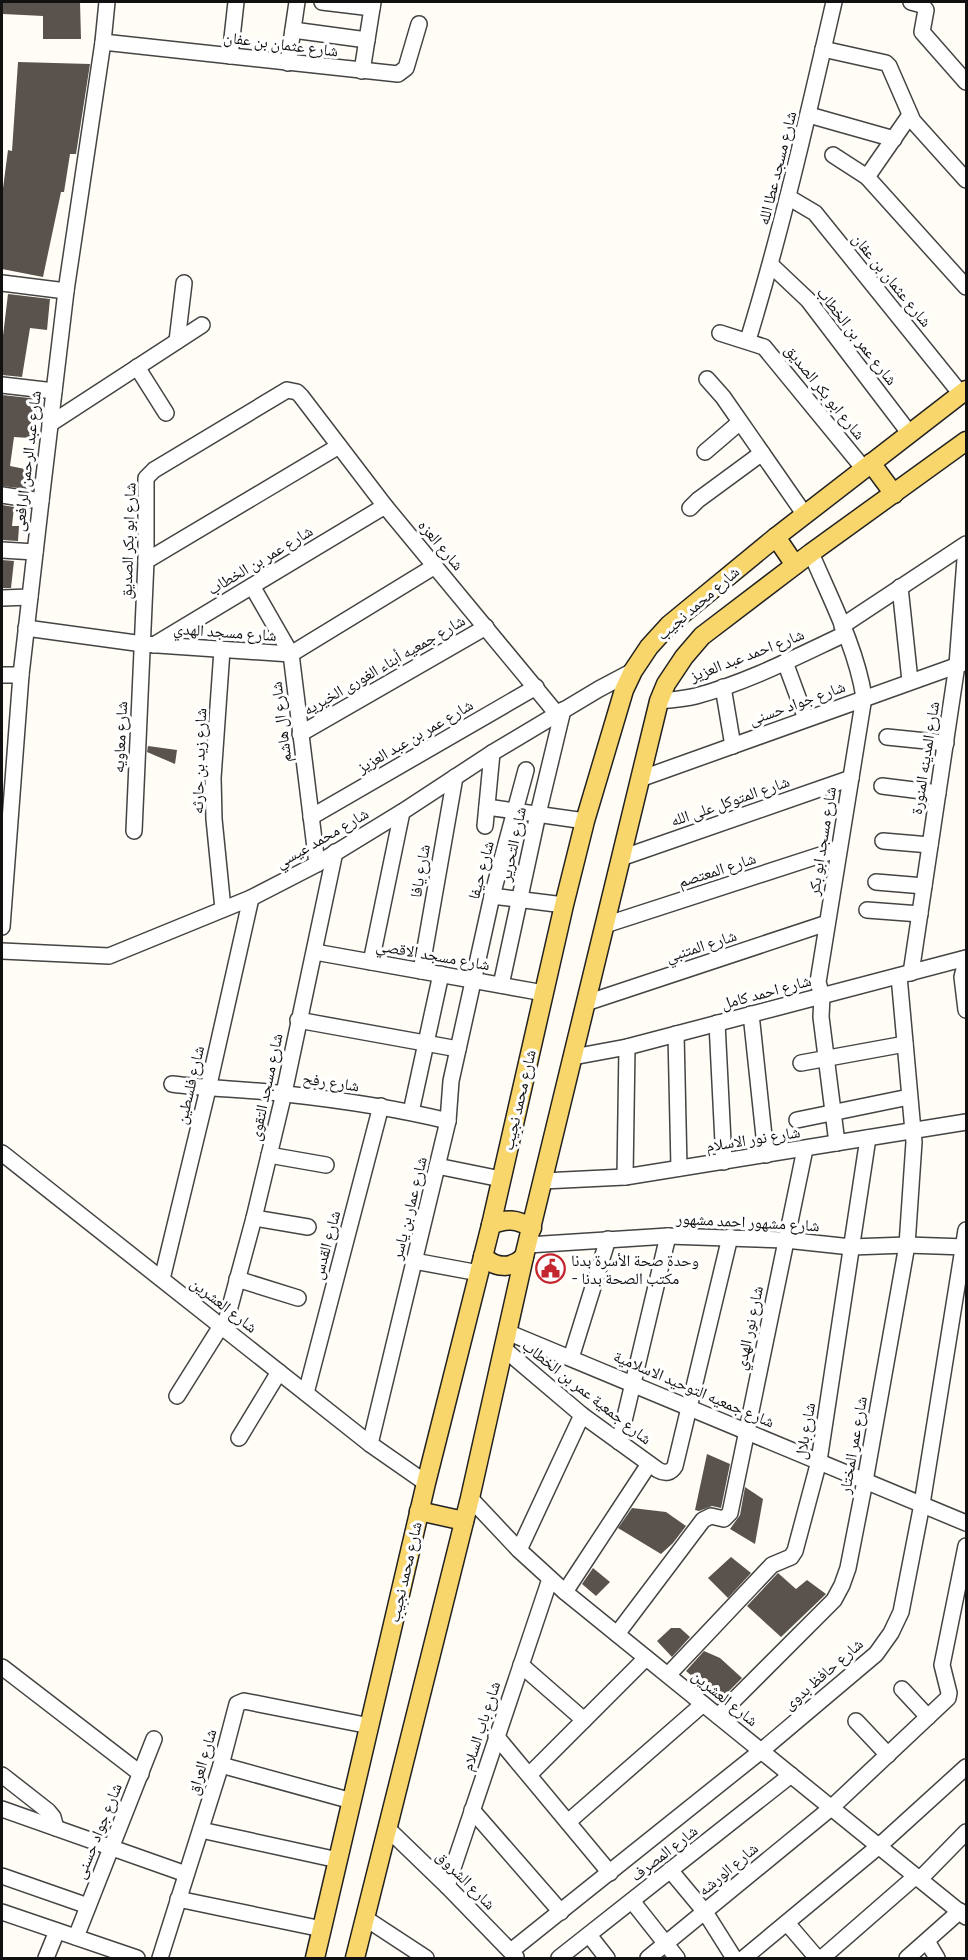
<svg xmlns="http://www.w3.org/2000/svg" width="968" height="1960" viewBox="0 0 968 1960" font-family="Bitter,'Noto Naskh Arabic',serif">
<rect width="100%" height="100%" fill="#fffdf5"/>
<!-- building -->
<g fill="#5a524d">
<polygon points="3,2 80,2 81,39 43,39 43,16 3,14"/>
<polygon points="18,62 90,64 76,154 70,154 64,192 61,192 43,277 2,269 2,196 8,150 12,151"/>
<polygon points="8,294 50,299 47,330 30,328 22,377 2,375 2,344"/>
<polygon points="2,395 39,399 35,421 31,421 30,438 14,437 10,466 30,470 27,489 2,486"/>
<polygon points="2,505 14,507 12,526 19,526 18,541 2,540"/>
<polygon points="2,560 14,561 11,588 2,588"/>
<polygon points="148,746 177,750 175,764 147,752"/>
<polygon points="707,1454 730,1464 721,1508 712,1506 699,1511 695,1510"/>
<polygon points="745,1487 763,1499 755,1544 730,1529 740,1515"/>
<polygon points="632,1508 666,1512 686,1526 673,1543 661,1554 618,1528"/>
<polygon points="731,1557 751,1573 728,1598 708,1578"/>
<polygon points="593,1568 610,1582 596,1596 582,1584"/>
<polygon points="778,1573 796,1589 807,1580 826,1594 781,1637 747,1606"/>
<polygon points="671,1628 680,1628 690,1637 672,1657 657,1641"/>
<polygon points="704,1651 720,1658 742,1678 720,1700 686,1671"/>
</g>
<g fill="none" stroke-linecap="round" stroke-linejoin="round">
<defs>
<g id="minor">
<polyline points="322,2 372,8"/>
<polyline points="911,2 922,5 926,10 922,32 966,82"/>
<polyline points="293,30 367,40"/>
<polyline points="103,42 398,74 406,68 419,24"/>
<polyline points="823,49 886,63 889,66 913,121 966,180"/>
<polyline points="230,56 236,2"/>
<polyline points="288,63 297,2"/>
<polyline points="362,71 373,2"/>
<polyline points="809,115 894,139"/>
<polyline points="833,155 867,177 966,287"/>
<polyline points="867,177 910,115"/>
<polyline points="788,197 815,213 961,394"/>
<polyline points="771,265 808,300 910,434"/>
<polyline points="2,283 66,291"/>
<polyline points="720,333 764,347 864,469"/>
<path d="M 748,340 C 782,229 808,115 834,2"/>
<polyline points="177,341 184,283"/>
<polyline points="137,367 166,413"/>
<polyline points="707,379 723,397 805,515"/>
<polyline points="2,385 54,391"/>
<polyline points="50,424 202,325"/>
<polyline points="705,452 740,422"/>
<polyline points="2,495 41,501"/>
<polyline points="690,508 698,500 762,453"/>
<polyline points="2,550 35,552"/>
<path d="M 811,553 C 831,600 856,647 864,697 L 818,982 L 822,996 L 821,1017 L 837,1143"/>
<polyline points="146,561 339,446"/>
<polyline points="252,586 291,654 317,864"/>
<polyline points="900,587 910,681"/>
<polyline points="2,598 30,597"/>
<polyline points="842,626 966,544"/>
<polyline points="26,628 143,644 291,654 435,566"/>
<polyline points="154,645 385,506"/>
<polyline points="222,650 213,778 214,819 223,909"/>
<polyline points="785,662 806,719"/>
<polyline points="2,675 21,675"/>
<polyline points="723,687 733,746"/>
<path d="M 659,701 C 671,700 684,699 696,696 C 748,682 796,657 845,634"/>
<polyline points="300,734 486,627"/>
<polyline points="887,737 946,743"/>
<polyline points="640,779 964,663"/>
<polyline points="882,786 938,793"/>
<polyline points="487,807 585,821"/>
<polyline points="311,817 536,687"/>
<polyline points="485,826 492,753"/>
<polyline points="134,831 146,561 146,478 154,470 287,390 297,392 301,396 385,506 557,714"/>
<polyline points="883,841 930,845"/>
<polyline points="621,858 851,778"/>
<polyline points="876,882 924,886"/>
<polyline points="492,896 564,905"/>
<polyline points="867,910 920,914"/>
<polyline points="605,925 839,849"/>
<polyline points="2,927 21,675 41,501 66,291 103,42 107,2"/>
<polyline points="2,951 109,956 251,898 317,864 402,812 492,753 599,689 633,671"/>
<polyline points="315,952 544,993"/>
<polyline points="966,961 962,977 966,1010"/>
<polyline points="371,962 402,812"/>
<polyline points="421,971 455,777"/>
<polyline points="911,973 957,665 966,546"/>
<polyline points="501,985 538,814 563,710"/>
<polyline points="586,1003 827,923"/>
<polyline points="751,1014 766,1155"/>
<polyline points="298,1020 458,1049"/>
<polyline points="717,1023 724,1162"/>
<polyline points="676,1034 679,1168"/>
<polyline points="573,1057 627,1047 966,958"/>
<polyline points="801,1063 905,1044"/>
<path d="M 172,1084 C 210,1089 248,1089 286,1094 C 341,1100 395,1108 448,1121"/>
<polyline points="411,1112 441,974"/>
<polyline points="797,1120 909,1097"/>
<polyline points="2,1153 370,1444 426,1483"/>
<polyline points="269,1155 326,1165"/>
<polyline points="437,1166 501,1179"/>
<polyline points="625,1177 627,1047"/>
<polyline points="543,1181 625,1177 966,1122"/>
<polyline points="254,1218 308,1227"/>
<polyline points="528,1245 668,1236 786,1240 851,1247 907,1245 966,1247"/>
<polyline points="414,1261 479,1273"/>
<polyline points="162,1279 208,1089 251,898"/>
<polyline points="237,1279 298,1298"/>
<polyline points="224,1329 254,1218 284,1093 335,852"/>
<polyline points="507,1332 966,1523"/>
<path d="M 503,1348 L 582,1415 L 658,1470 C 665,1474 671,1473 675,1466 L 730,1237"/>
<polyline points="571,1358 608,1239"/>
<polyline points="306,1393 381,1106"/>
<polyline points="177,1396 221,1326"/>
<polyline points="239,1438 279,1372"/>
<polyline points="619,1442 668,1236"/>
<polyline points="370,1444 448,1121 451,1081 492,896 526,770"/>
<polyline points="470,1498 519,1550 565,1592 966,1917"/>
<polyline points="519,1550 582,1415"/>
<polyline points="565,1592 649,1464"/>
<polyline points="617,1634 703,1520 711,1516 724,1519 730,1513 805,1149"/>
<polyline points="521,1665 584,1720"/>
<polyline points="2,1667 141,1774"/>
<polyline points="668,1675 772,1565 791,1557 795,1551 819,1461 868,1138"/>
<polyline points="902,1689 928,1717"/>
<polyline points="718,1716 834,1600 842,1585 848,1568 865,1481 907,1245 914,1142 899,976"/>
<polyline points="856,1721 888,1755"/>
<polyline points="496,1736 610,1873"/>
<polyline points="221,1765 352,1801"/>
<polyline points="2,1775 48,1811 53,1817 56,1828"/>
<polyline points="529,1775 646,1658"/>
<polyline points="2,1809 186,1874"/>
<polyline points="472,1810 561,1912"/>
<polyline points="568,1822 703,1704"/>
<polyline points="387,1828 447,1886 516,1957"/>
<polyline points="201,1830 338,1860"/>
<polyline points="670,1870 705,1912 734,1958"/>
<polyline points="2,1876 88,1906"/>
<polyline points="920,1879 966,1832"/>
<polyline points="447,1886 550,1579"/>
<polyline points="178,1899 322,1929"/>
<polyline points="632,1901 677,1958"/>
<polyline points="2,1912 137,1958"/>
<polyline points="365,1918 426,1958"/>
<polyline points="787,1923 817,1958"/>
<polyline points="589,1935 607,1958"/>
<polyline points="76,1937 154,1739"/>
<polyline points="927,1941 937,1958"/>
<polyline points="511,1951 761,1751 876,1654 891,1633 901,1612 922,1504 966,1230"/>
<polyline points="46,1958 57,1931"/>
<polyline points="160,1958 221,1765 237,1704 244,1701 370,1726"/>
<polyline points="559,1958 791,1775"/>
<polyline points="648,1958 831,1808 948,1698 949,1693 942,1665 966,1546"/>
<polyline points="744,1958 879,1846 966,1767"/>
<polyline points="822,1958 916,1876"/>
<polyline points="907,1958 960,1911"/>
</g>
<g id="major">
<polyline points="871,463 894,494"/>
<polyline points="776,537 795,565"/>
<path d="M 491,1225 C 506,1218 517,1219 532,1228"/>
<path d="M 483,1256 C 496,1269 511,1269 524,1257"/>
<polyline points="419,1511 464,1521"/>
<polyline points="315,1958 426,1483 491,1225 564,905 585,821 624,690 633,671 649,647 669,625 776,537 966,390"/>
<polyline points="355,1958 470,1498 524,1257 659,701 666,684 684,657 702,636 811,553 966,441"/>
</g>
</defs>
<!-- minor casing -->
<use href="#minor" stroke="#444" stroke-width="18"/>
<!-- major casing -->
<use href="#major" stroke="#222" stroke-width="21"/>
<!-- minor -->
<use href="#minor" stroke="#fff" stroke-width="15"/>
<!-- major -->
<use href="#major" stroke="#f9d66b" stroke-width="18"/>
</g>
<!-- icons -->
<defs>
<symbol id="civic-ring" viewBox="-11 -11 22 22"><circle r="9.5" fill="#fff" stroke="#c4262e" stroke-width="1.5"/><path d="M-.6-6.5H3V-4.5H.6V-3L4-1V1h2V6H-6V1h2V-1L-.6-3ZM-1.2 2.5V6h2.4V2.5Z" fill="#c4262e"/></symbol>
</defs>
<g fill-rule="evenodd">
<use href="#civic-ring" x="534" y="1252" width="33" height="33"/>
</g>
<g text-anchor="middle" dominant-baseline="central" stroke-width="6" stroke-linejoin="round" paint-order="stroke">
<!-- street labels -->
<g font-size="16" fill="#111" stroke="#fff">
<text transform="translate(281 44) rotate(7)">شارع عثمان بن عفان</text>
<text transform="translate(777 168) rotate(-76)">شارع مسجد عطا الله</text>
<text transform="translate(892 280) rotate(51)">شارع عثمان بن عفان</text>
<text transform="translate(857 336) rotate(52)">شارع عمر بن الخطاب</text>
<text transform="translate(825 392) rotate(51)">شارع ابو بكر الصديق</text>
<text transform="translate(27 461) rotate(-83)">شارع عبد الرحمن الرافعى</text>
<text transform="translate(128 541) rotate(-88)">شارع ابو بكر الصديق</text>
<text transform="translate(441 545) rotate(50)">شارع العزه</text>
<text transform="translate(260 560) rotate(-31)">شارع عمر بن الخطاب</text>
<text transform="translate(698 603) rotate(-41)">شارع محمد نجيب</text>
<text transform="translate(225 632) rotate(4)">شارع مسجد الهدي</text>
<text transform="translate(747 655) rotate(-21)">شارع احمد عبد العزيز</text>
<text transform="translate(384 665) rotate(-30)">شارع جمعيه أبناء الغورى الخيريه</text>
<text transform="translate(797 703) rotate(-20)">شارع جواد حسنى</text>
<text transform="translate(281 722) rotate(-97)">شارع ال هاشم</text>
<text transform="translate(415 736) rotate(-30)">شارع عمر بن عبد العزيز</text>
<text transform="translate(120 737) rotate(-87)">شارع معاويه</text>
<text transform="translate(925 758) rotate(-81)">شارع المدينه المنورة</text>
<text transform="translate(199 761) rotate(-88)">شارع زيد بن حارثه</text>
<text transform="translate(730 801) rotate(-19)">شارع المتوكل على الله</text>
<text transform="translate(322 838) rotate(-30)">شارع محمد عيسي</text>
<text transform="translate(822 841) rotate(-81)">شارع مسجد ابو بكر</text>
<text transform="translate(513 844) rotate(-78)">شارع التحرير</text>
<text transform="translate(481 870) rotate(-75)">شارع حيفا</text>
<text transform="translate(717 870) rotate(-18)">شارع المعتصم</text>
<text transform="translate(420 871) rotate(-80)">شارع يافا</text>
<text transform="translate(701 946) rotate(-18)">شارع المتنبي</text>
<text transform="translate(433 955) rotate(10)">شارع مسجد الاقصي</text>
<text transform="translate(766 992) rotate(-15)">شارع احمد كامل</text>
<text transform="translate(331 1082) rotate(8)">شارع رفح</text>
<text transform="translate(190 1085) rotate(-77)">شارع فلسطين</text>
<text transform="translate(266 1087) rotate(-78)">شارع مسجد التقوى</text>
<text transform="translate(519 1100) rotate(-77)">شارع محمد نجيب</text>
<text transform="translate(753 1139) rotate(-9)">شارع نور الاسلام</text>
<text transform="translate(409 1208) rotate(-76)">شارع عمار بن ياسر</text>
<text transform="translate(748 1222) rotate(3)">شارع مشهور احمد مشهور</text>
<text transform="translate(326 1245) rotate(-75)">شارع القدس</text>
<text transform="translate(224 1305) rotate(38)">شارع العشرين</text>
<text transform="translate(749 1328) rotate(-78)">شارع نور الهدي</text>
<text transform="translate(694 1389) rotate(23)">شارع جمعيه التوحيد الاسلامية</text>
<text transform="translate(587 1392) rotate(38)">شارع جمعية عمر بن الخطاب</text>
<text transform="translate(805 1431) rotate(-80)">شارع بلال</text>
<text transform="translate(853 1445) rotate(-80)">شارع عمر المختار</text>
<text transform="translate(405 1572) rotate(-77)">شارع محمد نجيب</text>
<text transform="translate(823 1674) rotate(-41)">شارع حافظ بدوى</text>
<text transform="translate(725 1698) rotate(39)">شارع العشرين</text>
<text transform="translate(481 1726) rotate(-72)">شارع باب السلام</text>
<text transform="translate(202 1762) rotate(-74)">شارع العراق</text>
<text transform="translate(98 1831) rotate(-68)">شارع جواد حسنى</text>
<text transform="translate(664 1853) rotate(-38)">شارع المصرف</text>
<text transform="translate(728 1869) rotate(-40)">شارع الورشه</text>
<text transform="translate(466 1880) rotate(45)">شارع الشروق</text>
</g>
<!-- poi labels -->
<g font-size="16" fill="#111" stroke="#fff" text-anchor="start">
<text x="571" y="1260">وحدة صحة الأسرة بدنا<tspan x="571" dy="18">- مكتب الصحة بدنا</tspan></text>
</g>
</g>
<!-- border -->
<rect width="968" height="1960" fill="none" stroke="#111111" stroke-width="6"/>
</svg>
